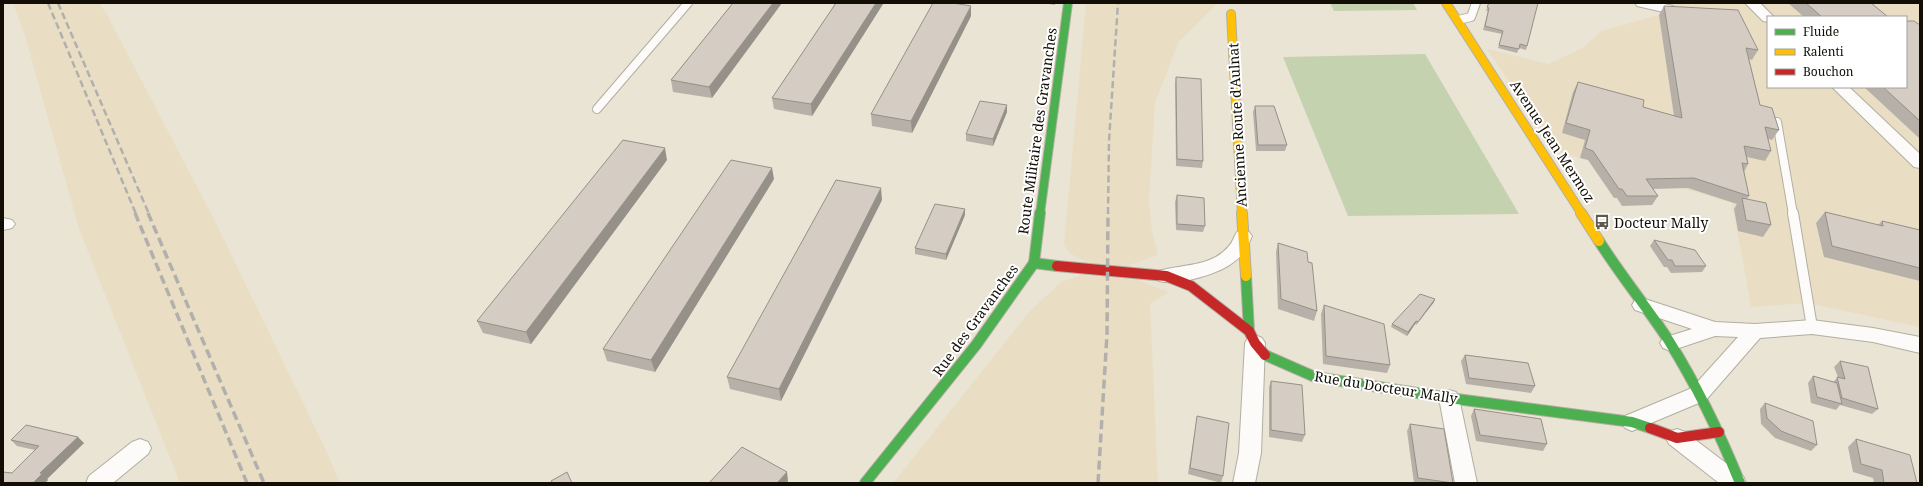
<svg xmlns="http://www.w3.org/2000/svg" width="1923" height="486" viewBox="0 0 1923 486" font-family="'Noto Serif',serif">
<rect width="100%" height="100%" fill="#eae4d4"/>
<!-- built -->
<g fill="#e9dec4" fill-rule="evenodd">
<polygon points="13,3 99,3 105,11 213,217 324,446 340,483 180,483 79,229 25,36"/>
<polygon points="1086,3 1218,3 1179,41 1155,103 1149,200 1152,232 1158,255 1124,267 1099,265 1082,260 1071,254 1064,245"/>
<path d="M 1642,3 L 1920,3 L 1920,327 L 1808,303 L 1751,307 L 1732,203 L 1557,151 L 1487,49 L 1549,64 L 1584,47 L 1601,31 L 1659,15 L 1670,14 ZM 1768,17 L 1906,17 L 1906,87 L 1768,87 Z"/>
<polygon points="1081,275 1138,280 1169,292 1150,304 1158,483 893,483 1030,311 1061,282"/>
</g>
<!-- green -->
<g fill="#c5d2b0">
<polygon points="1330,3 1413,3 1417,10 1334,11"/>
<polygon points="1425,54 1519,214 1348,216 1283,57"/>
</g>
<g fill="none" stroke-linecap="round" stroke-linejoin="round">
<defs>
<g id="lane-far1">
<polyline points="1458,20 1471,17 1476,3"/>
<polyline points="597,109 688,3"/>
<polyline points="1777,122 1793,214"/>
</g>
<polyline id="lane" points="1793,213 1812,327"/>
<g id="street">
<polygon points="1635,3 1660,3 1673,6 1675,9 1673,12 1668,13 1637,6"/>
<polygon points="1745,3 1760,3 1774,17 1768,17 1768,22 1763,21"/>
<polygon points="1832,87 1849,87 1920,154 1920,168 1914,167"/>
<polygon points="3,218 12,220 15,224 12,228 3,230"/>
<path d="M 1243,230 L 1249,232 L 1252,236 C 1248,246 1244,255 1235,261 C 1220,274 1178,286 1159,281 L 1157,276 L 1159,271 C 1183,264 1212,267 1229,246 C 1233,242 1234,236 1237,232 Z"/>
<polygon points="1642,298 1715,322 1755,324 1812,320 1873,328 1920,337 1920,353 1873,342 1812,334 1760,338 1706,400 1632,431 1625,428 1621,422 1625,416 1692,388 1738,337 1715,336 1670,351 1663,348 1660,343 1663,338 1692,329 1635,310 1632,305 1635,300"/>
<polygon points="1255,335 1262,338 1265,343 1261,453 1255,483 1233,483 1239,453 1245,343 1248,338"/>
<polygon points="1449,390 1456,392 1459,398 1477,483 1455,483 1439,398 1442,392"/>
<polygon points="1677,429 1685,432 1743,476 1746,483 1719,483 1669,444 1666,438 1669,432"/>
<polygon points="140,439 148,442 151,448 148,454 113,483 86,483 89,476 132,442"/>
</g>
<polyline id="fast-far1" points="1040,214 1068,3"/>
<g id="fast">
<path d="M 1599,241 C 1621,276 1647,307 1669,341 C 1697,386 1720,434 1740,483"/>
<polyline points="1034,263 1040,213"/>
<polyline points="1246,276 1249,331"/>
<polyline points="1265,355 1315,377 1449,398 1632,422 1650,428"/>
<polyline points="865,483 976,345 1034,263 1057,266"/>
</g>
<g id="slow-far1">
<polyline points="1446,3 1582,214"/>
<polyline points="1231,14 1242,214"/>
</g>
<g id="slow">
<polyline points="1242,213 1246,276"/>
<polyline points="1581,213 1599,241"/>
</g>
<g id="jam">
<polyline points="1057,266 1166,276 1191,286 1249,331 1255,343 1265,355"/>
<polyline points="1650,428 1677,438 1719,432"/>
</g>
</defs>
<!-- lane-far1 casing -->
<use href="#lane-far1" stroke="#b2aea1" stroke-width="10"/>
<!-- lane casing -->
<use href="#lane" stroke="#b2aea1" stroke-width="12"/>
<!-- street casing -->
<use href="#street" stroke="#b2aea1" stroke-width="2"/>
<!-- fast-far1 casing -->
<use href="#fast-far1" stroke="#b2aea1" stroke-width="10"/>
<!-- fast casing -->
<use href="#fast" stroke="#b2aea1" stroke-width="12"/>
<!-- slow-far1 casing -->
<use href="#slow-far1" stroke="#b2aea1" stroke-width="10"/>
<!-- slow casing -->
<use href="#slow" stroke="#b2aea1" stroke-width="12"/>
<!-- jam casing -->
<use href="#jam" stroke="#b2aea1" stroke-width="12"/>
<!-- lane-far1 -->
<use href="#lane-far1" stroke="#fcfbf9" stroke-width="8"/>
<!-- lane -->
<use href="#lane" stroke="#fcfbf9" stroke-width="10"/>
<!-- street -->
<use href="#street" fill="#fcfbf9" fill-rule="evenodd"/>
<!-- fast-far1 -->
<use href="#fast-far1" stroke="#4caf50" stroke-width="8"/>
<!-- fast -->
<use href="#fast" stroke="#4caf50" stroke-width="10"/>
<!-- slow-far1 -->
<use href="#slow-far1" stroke="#ffc107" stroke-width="8"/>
<!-- slow -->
<use href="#slow" stroke="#ffc107" stroke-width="10"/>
<!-- jam -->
<use href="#jam" stroke="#c62828" stroke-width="10"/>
<!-- rail-far1 -->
<g stroke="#b2b0ad" stroke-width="2.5" stroke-dasharray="7 3.5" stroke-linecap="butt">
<polyline points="48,3 136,214"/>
<polyline points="58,3 149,214"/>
<polyline points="1108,214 1109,141 1118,3"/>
</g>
<!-- rail -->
<g stroke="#b2b0ad" stroke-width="3.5" stroke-dasharray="9 4.5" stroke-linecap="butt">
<polyline points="135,213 247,483"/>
<polyline points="148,213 264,483"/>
<polyline points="1098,483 1107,334 1108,213"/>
</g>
</g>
<!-- wall -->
<g fill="#b7b0a8">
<polygon points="733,3 712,98 673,92 671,80"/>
<polygon points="836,3 883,3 883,4 812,116 774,109 772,98"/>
<polygon points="1042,3 1055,3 1055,5"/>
<polygon points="1489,3 1527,46 1526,50 1519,48 1517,53 1498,48 1502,34 1483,30 1488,11 1486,11"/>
<polygon points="1788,3 1871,3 1888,17 1804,17"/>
<polygon points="1664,6 1758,50 1752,60 1749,59 1760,105 1779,130 1772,140 1768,139 1771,151 1765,161 1747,157 1748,164 1744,172 1749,196 1747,199 1771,225 1763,237 1738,231 1734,209 1737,204 1688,188 1653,189 1658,196 1652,205 1622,206 1617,198 1614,198 1588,160 1580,158 1585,140 1562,133 1573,92 1578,82 1643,107 1674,116 1659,15"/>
<polygon points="971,16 912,133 872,126 871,114"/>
<polygon points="1920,25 1920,138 1919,138 1864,87 1906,87"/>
<polygon points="1176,77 1203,161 1202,168 1176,166 1175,84"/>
<polygon points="1007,105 1007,112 993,146 966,141 966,134"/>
<polygon points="1255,106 1287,145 1285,151 1256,151 1253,112"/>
<polygon points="667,160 531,344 483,333 477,321"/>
<polygon points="774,179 655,372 607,361 603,349"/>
<polygon points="1177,195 1205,226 1203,232 1176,230 1175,202"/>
<polygon points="882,200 781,401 730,389 727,377"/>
<polygon points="1825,212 1878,225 1882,221 1920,230 1920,281 1824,257 1816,223"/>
<polygon points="965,215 946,260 915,254 915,248"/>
<polygon points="1654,240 1706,266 1702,272 1671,273 1667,267 1664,267 1650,246"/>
<polygon points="1278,243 1308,262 1317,311 1314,321 1278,309 1276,252"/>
<polygon points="1435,299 1434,302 1416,325 1415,324 1407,336 1391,327 1392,324"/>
<polygon points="1324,305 1390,365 1387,373 1323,364 1321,314"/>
<polygon points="1465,355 1535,386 1531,393 1466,384 1461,361"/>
<polygon points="1840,361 1878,409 1872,414 1840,405 1836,410 1811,403 1808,383 1813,376 1833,382 1838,377 1834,367"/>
<polygon points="1271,381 1305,435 1302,442 1269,437 1269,387"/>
<polygon points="1765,403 1817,445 1811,451 1775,438 1761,424 1760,409"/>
<polygon points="1474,409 1547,444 1543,451 1476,441 1471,416"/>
<polygon points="1197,416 1223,476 1221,483 1188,474 1196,423"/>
<polygon points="1410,424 1453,483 1414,483 1407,431"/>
<polygon points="1856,439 1917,483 1874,483 1873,478 1853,472 1848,447"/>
<polygon points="11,440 84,443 47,479 48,480 45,483 3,483 35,450 17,446"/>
</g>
<!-- shaded-wall -->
<g fill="#959088">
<polygon points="773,3 782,3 712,98 709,87"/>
<polygon points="876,3 883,3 883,4 812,116 811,104"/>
<polygon points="971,6 971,16 912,133 911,121"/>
<polygon points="1007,105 1007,112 993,146 993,139"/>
<polygon points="665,148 667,160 531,344 526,332"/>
<polygon points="772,168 774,179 655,372 651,360"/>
<polygon points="881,188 882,200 781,401 779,389"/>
<polygon points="965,209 965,215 946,260 946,254"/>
<polygon points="1435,299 1434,302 1416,325 1418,322"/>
<polygon points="1416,321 1415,324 1407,336 1408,332"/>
<polygon points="78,437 84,443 47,479 48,480 45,483 33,483 40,473"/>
<polygon points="787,472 788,481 787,483 777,483"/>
</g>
<!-- building -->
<g fill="#d5cdc3" stroke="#959088">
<polygon points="733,3 773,3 709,87 671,80"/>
<polygon points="836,3 876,3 811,104 772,98"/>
<polygon points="933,3 953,3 971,6 911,121 871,114"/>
<polygon points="1489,3 1538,3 1527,46 1520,44 1519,49 1499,45 1503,31 1485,26 1489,8 1487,7"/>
<polygon points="1806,3 1871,3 1888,17 1822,17"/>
<polygon points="1664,6 1738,10 1758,50 1746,48 1760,105 1772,108 1779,130 1765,127 1771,151 1744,146 1748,164 1742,163 1749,196 1694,178 1646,179 1658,196 1627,196 1622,189 1619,189 1593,151 1585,148 1590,130 1566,123 1578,82 1644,100 1643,107 1682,118"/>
<polygon points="1906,21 1914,21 1920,25 1920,121 1883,87 1906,87"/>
<polygon points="1176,77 1201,79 1203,161 1177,159"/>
<polygon points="980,101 1007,105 993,139 966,134"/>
<polygon points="1255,106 1274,106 1287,145 1258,145"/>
<polygon points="623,140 665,148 526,332 477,321"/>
<polygon points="731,160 772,168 651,360 603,349"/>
<polygon points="836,180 881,188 779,389 727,377"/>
<polygon points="1177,195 1204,198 1205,226 1177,224"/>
<polygon points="1742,198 1766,203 1771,225 1746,220"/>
<polygon points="935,204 965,209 946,254 915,248"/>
<polygon points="1825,212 1883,226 1882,221 1920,230 1920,268 1832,246"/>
<polygon points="1654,240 1695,250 1706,266 1675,266 1672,260 1668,260"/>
<polygon points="1278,243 1307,252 1308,262 1312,263 1317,311 1281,299"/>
<polygon points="1420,294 1435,299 1418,322 1416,321 1408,332 1392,324"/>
<polygon points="1324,305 1384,324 1390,365 1326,356"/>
<polygon points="1465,355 1528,363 1535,386 1469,378"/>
<polygon points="1840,361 1868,367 1878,409 1842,398 1837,377 1845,379"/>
<polygon points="1813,376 1837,383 1842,404 1817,397"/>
<polygon points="1271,381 1302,385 1305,435 1271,430"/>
<polygon points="1765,403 1813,421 1817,445 1781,431 1767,418"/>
<polygon points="1474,409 1541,419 1547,444 1480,435"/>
<polygon points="1197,416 1229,423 1223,476 1190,468"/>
<polygon points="1410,424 1444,429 1453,483 1418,478"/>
<polygon points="26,425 78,437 40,473 42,474 33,483 3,483 3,472 12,473 39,446 11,440"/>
<polygon points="1856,439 1910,455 1917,483 1884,483 1882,470 1861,464"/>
<polygon points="742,447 787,472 777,483 709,483"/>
<polygon points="567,472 572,483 552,483 551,481"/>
</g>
<!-- icons -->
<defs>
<symbol id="bus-bare" viewBox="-9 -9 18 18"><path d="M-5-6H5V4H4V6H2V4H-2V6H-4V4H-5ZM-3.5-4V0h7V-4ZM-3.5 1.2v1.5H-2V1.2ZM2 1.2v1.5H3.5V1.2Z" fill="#5e594d" stroke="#fff" stroke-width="2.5" paint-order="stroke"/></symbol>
</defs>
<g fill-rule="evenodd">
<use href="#bus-bare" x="1591" y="211" width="22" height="22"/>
</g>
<g text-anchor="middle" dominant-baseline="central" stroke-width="4" stroke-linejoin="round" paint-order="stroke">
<!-- street labels -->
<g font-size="14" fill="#120e05" stroke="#fff">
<text transform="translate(1237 125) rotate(-93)">Ancienne Route d'Aulnat</text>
<text transform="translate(1037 131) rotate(-82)">Route Militaire des Gravanches</text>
<text transform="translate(1553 141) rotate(57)">Avenue Jean Mermoz</text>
<text transform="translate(975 320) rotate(-54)">Rue des Gravanches</text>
<text transform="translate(1386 387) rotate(9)">Rue du Docteur Mally</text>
</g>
<!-- poi labels -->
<g font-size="14" fill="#120e05" stroke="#fff" text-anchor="start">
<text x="1614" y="222">Docteur Mally</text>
</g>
</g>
<!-- border -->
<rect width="1923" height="486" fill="none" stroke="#120e05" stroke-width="8"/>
<!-- legend -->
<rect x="1767" y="16" width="140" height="72" fill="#ffffff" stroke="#a09f9b"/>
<rect x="1775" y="29" width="20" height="6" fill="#4caf50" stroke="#a09f9b"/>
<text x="1803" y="36" font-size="12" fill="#120e05">Fluide</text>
<rect x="1775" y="49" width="20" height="6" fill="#ffc107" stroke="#a09f9b"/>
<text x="1803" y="56" font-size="12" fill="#120e05">Ralenti</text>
<rect x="1775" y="69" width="20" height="6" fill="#c62828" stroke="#a09f9b"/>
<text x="1803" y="76" font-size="12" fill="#120e05">Bouchon</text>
</svg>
